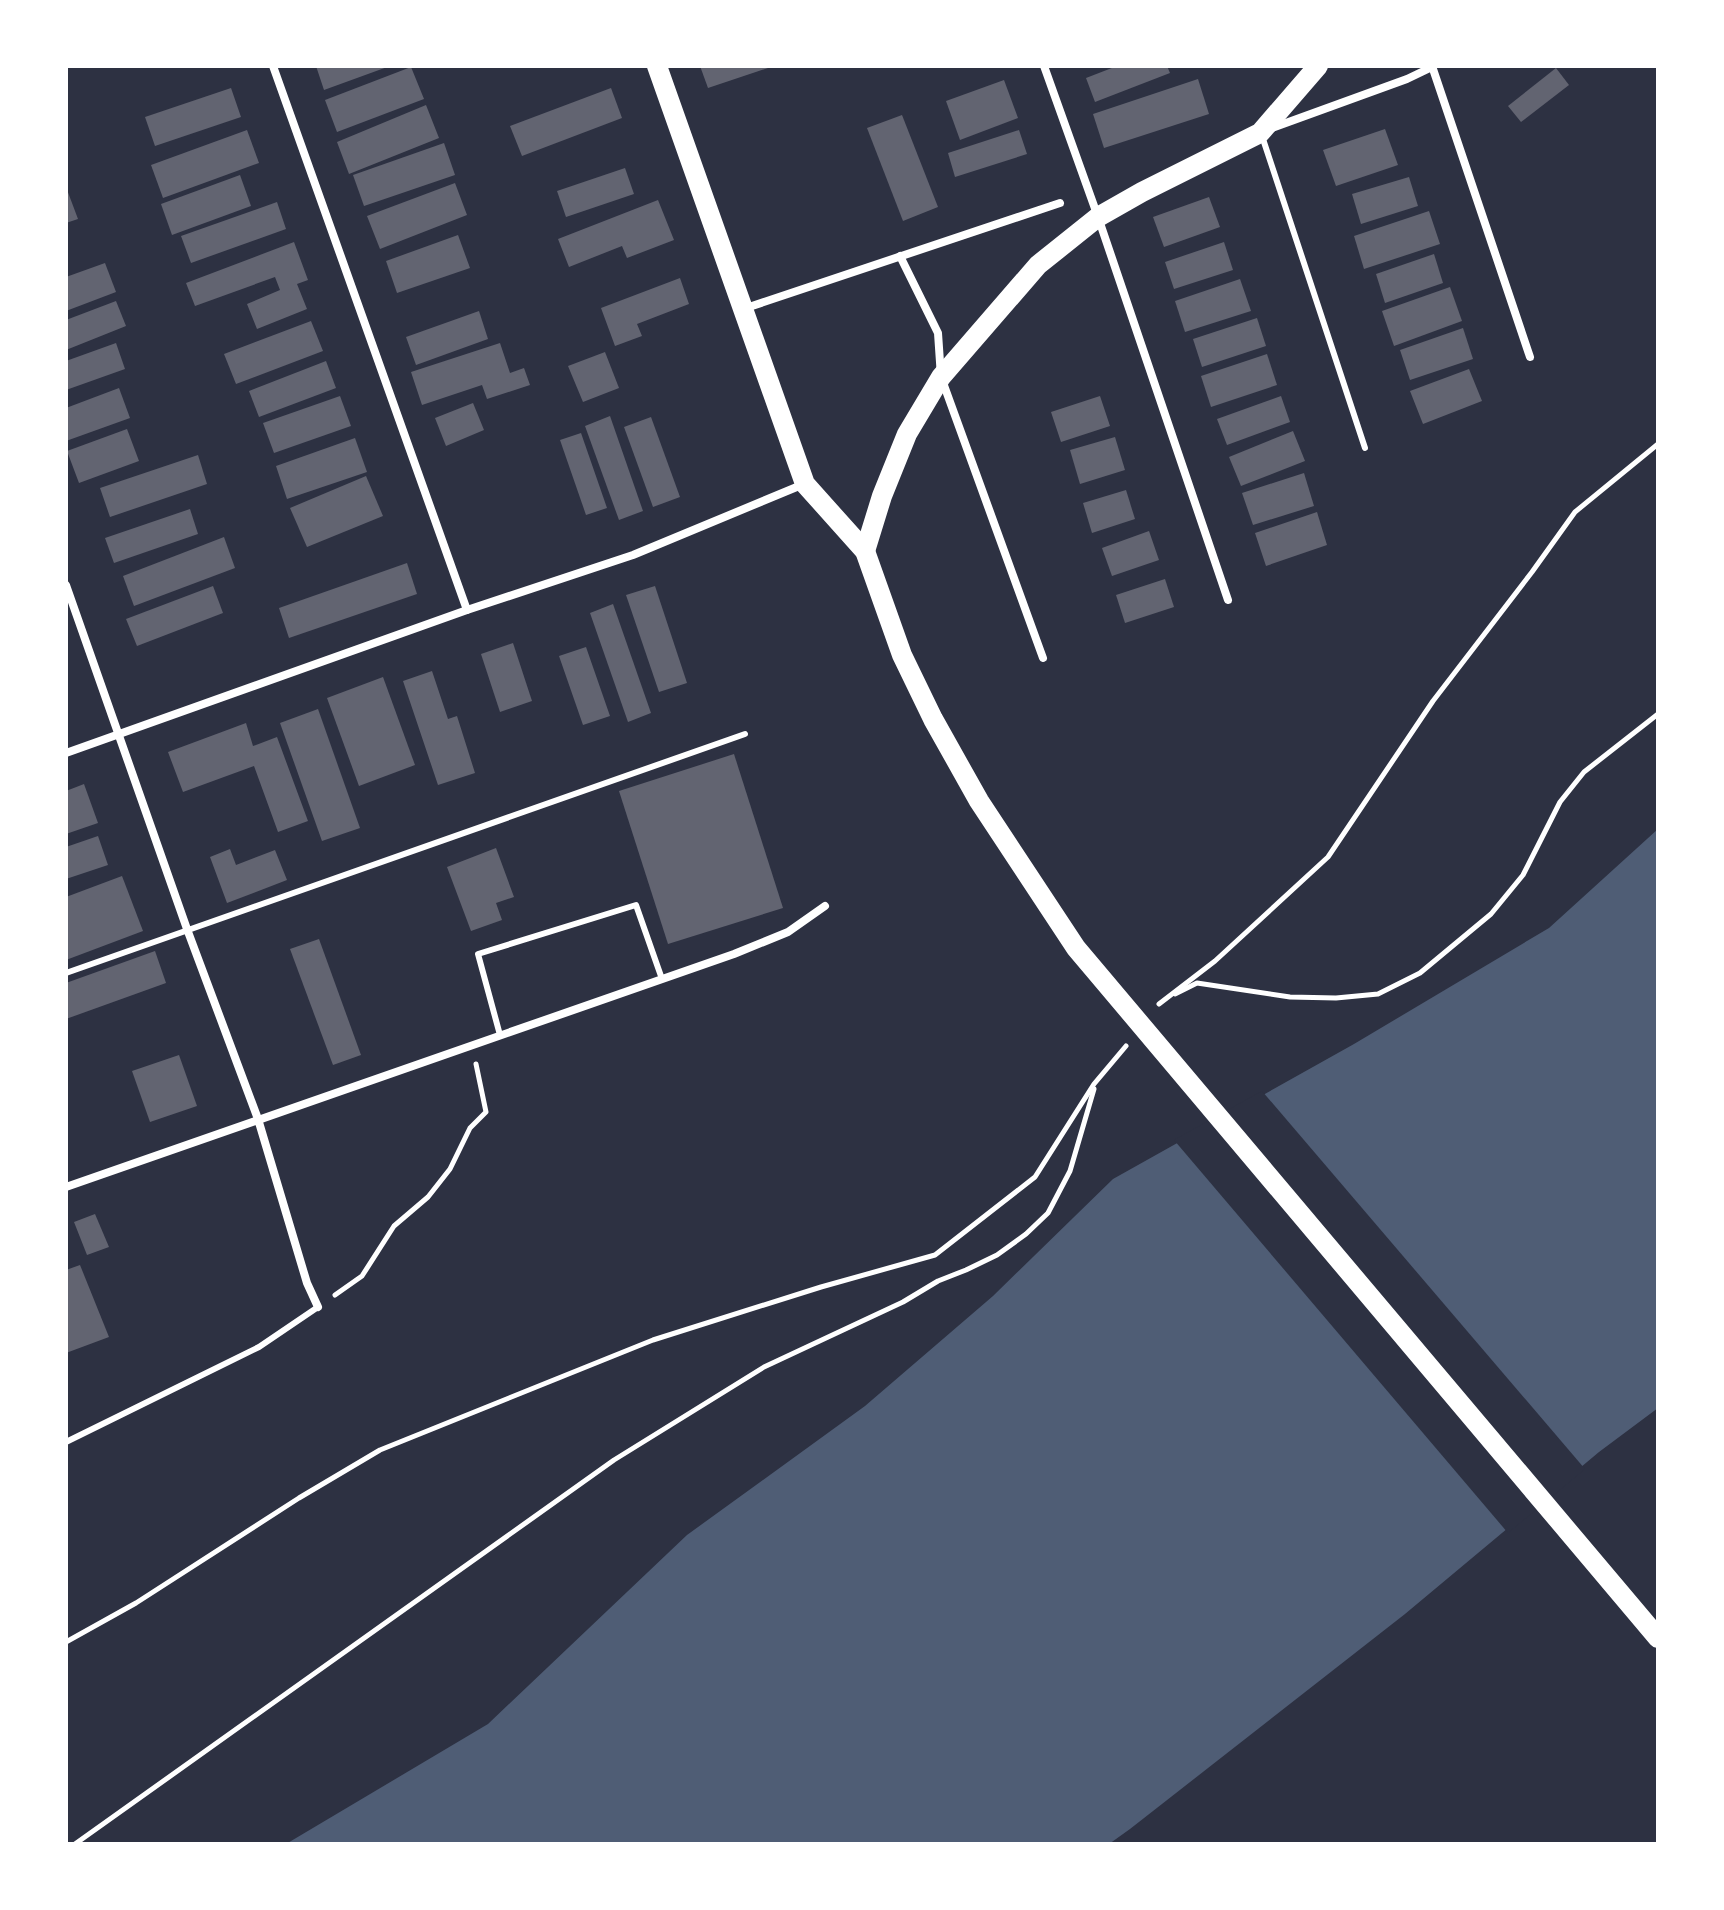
<svg xmlns="http://www.w3.org/2000/svg" width="1724" height="1910" viewBox="0 0 1724 1910" font-family="'Archivo Narrow',sans-serif">
<rect width="100%" height="100%" fill="#2d3142"/>
<!-- water -->
<polygon fill="#4f5d75" points="1658,829 1658,1408 1599,1452 1405,1614 1130,1829 1109,1844 286,1844 488,1724 687,1535 865,1406 993,1296 1113,1179 1354,1044 1549,928"/>
<!-- pier -->
<polygon fill="#2d3142" points="1262,1091 1585,1469 1508,1533 1174,1140"/>
<!-- building -->
<g fill="#626471">
<polygon points="316,66 390,66 324,90"/>
<polygon points="700,66 771,66 771,67 708,88"/>
<polygon points="1117,66 1167,66 1170,73 1095,102 1086,78"/>
<polygon points="411,67 424,99 337,132 325,100"/>
<polygon points="1556,68 1569,85 1521,122 1508,106"/>
<polygon points="1198,79 1209,114 1104,148 1093,114"/>
<polygon points="1004,80 1018,118 960,140 946,101"/>
<polygon points="231,88 241,117 155,146 145,117"/>
<polygon points="611,88 622,118 522,156 510,126"/>
<polygon points="426,105 439,138 349,174 337,142"/>
<polygon points="902,115 938,207 903,221 867,128"/>
<polygon points="1385,129 1398,165 1336,186 1323,150"/>
<polygon points="247,130 259,163 163,198 151,165"/>
<polygon points="1019,130 1027,154 955,177 948,153"/>
<polygon points="444,143 455,175 364,206 353,175"/>
<polygon points="625,168 634,194 566,217 557,191"/>
<polygon points="240,175 251,206 172,235 161,204"/>
<polygon points="1409,177 1418,206 1361,224 1352,194"/>
<polygon points="455,183 467,215 380,249 367,216"/>
<polygon points="66,187 78,219 66,223"/>
<polygon points="1209,197 1220,227 1164,247 1153,217"/>
<polygon points="658,200 674,240 627,258 622,246 569,267 558,239"/>
<polygon points="277,202 286,229 191,263 181,236"/>
<polygon points="1429,211 1440,244 1364,269 1354,236"/>
<polygon points="458,235 470,268 397,293 386,261"/>
<polygon points="294,242 308,280 297,284 307,309 257,329 247,304 280,290 275,277 195,306 186,283"/>
<polygon points="1224,242 1233,270 1174,289 1165,262"/>
<polygon points="1434,254 1443,283 1385,303 1376,274"/>
<polygon points="105,263 116,292 66,311 66,277"/>
<polygon points="680,278 689,304 637,324 642,336 615,346 601,308"/>
<polygon points="1240,279 1251,311 1185,332 1175,301"/>
<polygon points="1450,287 1462,321 1394,346 1382,311"/>
<polygon points="116,301 126,326 66,350 66,320"/>
<polygon points="479,311 488,339 416,365 406,337"/>
<polygon points="1257,318 1266,346 1202,367 1193,339"/>
<polygon points="311,321 323,351 236,384 224,354"/>
<polygon points="1463,328 1473,359 1410,380 1400,350"/>
<polygon points="116,343 125,369 66,390 66,361"/>
<polygon points="500,343 510,373 524,368 530,385 487,399 482,385 422,405 411,372"/>
<polygon points="605,352 619,388 583,402 568,366"/>
<polygon points="1267,354 1277,385 1211,407 1201,376"/>
<polygon points="326,361 336,388 259,417 249,391"/>
<polygon points="1469,369 1482,401 1423,424 1410,391"/>
<polygon points="119,388 130,418 66,441 66,408"/>
<polygon points="340,396 351,426 274,453 263,423"/>
<polygon points="1100,396 1110,426 1061,442 1051,412"/>
<polygon points="1281,396 1290,422 1227,445 1217,419"/>
<polygon points="473,403 484,430 446,446 435,418"/>
<polygon points="610,416 643,511 619,520 585,426"/>
<polygon points="651,417 680,497 653,507 624,427"/>
<polygon points="127,429 139,461 79,483 67,451"/>
<polygon points="1293,431 1305,461 1241,486 1229,457"/>
<polygon points="581,433 607,508 586,515 560,440"/>
<polygon points="1115,437 1125,470 1080,484 1070,450"/>
<polygon points="355,438 367,472 287,499 276,466"/>
<polygon points="198,455 207,484 110,517 100,488"/>
<polygon points="1304,473 1314,506 1253,525 1242,493"/>
<polygon points="366,476 383,516 307,547 290,508"/>
<polygon points="1126,490 1135,519 1092,533 1083,503"/>
<polygon points="190,509 198,534 114,563 105,538"/>
<polygon points="1317,512 1327,545 1266,566 1255,533"/>
<polygon points="1149,531 1159,560 1112,576 1102,548"/>
<polygon points="224,537 235,568 134,606 123,576"/>
<polygon points="407,563 417,594 289,638 279,608"/>
<polygon points="1165,579 1174,607 1125,623 1116,595"/>
<polygon points="213,586 223,613 137,646 126,619"/>
<polygon points="655,586 687,683 659,692 626,595"/>
<polygon points="613,604 651,713 628,722 590,613"/>
<polygon points="513,643 532,701 500,712 481,654"/>
<polygon points="586,647 610,716 583,725 559,656"/>
<polygon points="432,671 448,719 457,716 475,773 438,785 403,681"/>
<polygon points="383,677 415,765 359,786 327,698"/>
<polygon points="318,709 360,828 322,841 280,723"/>
<polygon points="246,723 253,746 277,737 308,821 278,832 254,766 183,792 168,752"/>
<polygon points="734,754 783,908 668,944 619,791"/>
<polygon points="84,784 98,823 66,834 66,791"/>
<polygon points="98,836 108,865 66,879 66,847"/>
<polygon points="496,848 514,897 496,903 502,920 471,931 447,867"/>
<polygon points="230,849 236,865 275,850 287,880 227,903 210,857"/>
<polygon points="122,876 143,931 66,960 66,897"/>
<polygon points="319,939 361,1055 333,1065 290,949"/>
<polygon points="155,951 166,983 66,1019 66,983"/>
<polygon points="179,1055 197,1106 150,1122 132,1071"/>
<polygon points="95,1214 109,1247 87,1255 74,1222"/>
<polygon points="80,1265 109,1337 66,1353 66,1270"/>
</g>
<g fill="none" stroke-linecap="round" stroke-linejoin="round">
<!-- path -->
<g stroke="#fff" stroke-width="5">
<polyline points="1175,994 1197,983 1290,997 1336,998 1378,994 1420,973 1491,914 1523,875 1560,802 1584,772 1658,714"/>
<polyline points="1159,1004 1215,961 1328,857 1433,701 1532,572 1575,512 1658,444"/>
<polyline points="335,1295 362,1276 394,1226 428,1197 450,1169 470,1128 486,1112 476,1064"/>
<polyline points="66,1642 136,1603 299,1498 380,1450 653,1340 821,1287 935,1255 1035,1177 1094,1084 1126,1046"/>
<polyline points="75,1844 614,1460 764,1367 903,1302 938,1281 966,1270 997,1255 1026,1234 1048,1213 1070,1171 1094,1089"/>
</g>
<!-- service -->
<g stroke="#fff" stroke-width="6">
<polyline points="1262,136 1365,448"/>
<polyline points="66,973 745,734"/>
<polyline points="500,1035 478,954 636,905 662,979"/>
<polyline points="66,1442 259,1347 318,1307"/>
</g>
<!-- minor -->
<g stroke="#fff" stroke-width="8">
<polyline points="273,66 467,610"/>
<polyline points="1044,66 1098,217 1228,600"/>
<polyline points="1432,66 1530,357"/>
<polyline points="1272,128 1407,79 1432,67"/>
<polyline points="900,256 938,333 941,377 1043,658"/>
<polyline points="746,308 1060,203"/>
<polyline points="66,585 187,929 258,1119 307,1283 318,1307"/>
<polyline points="66,753 467,610 633,555 804,484"/>
<polyline points="66,1187 734,954 788,932 825,906"/>
</g>
<!-- primary -->
<g stroke="#fff" stroke-width="20">
<polyline points="657,66 805,484 865,551 902,655 933,719 979,801 1076,948 1658,1638"/>
<polyline points="865,551 882,496 907,434 941,377 1038,265 1098,217 1142,192 1260,133 1318,66"/>
</g>
</g>
<!-- border -->
<rect width="1724" height="1910" fill="none" stroke="#ffffff" stroke-width="136"/>
</svg>
